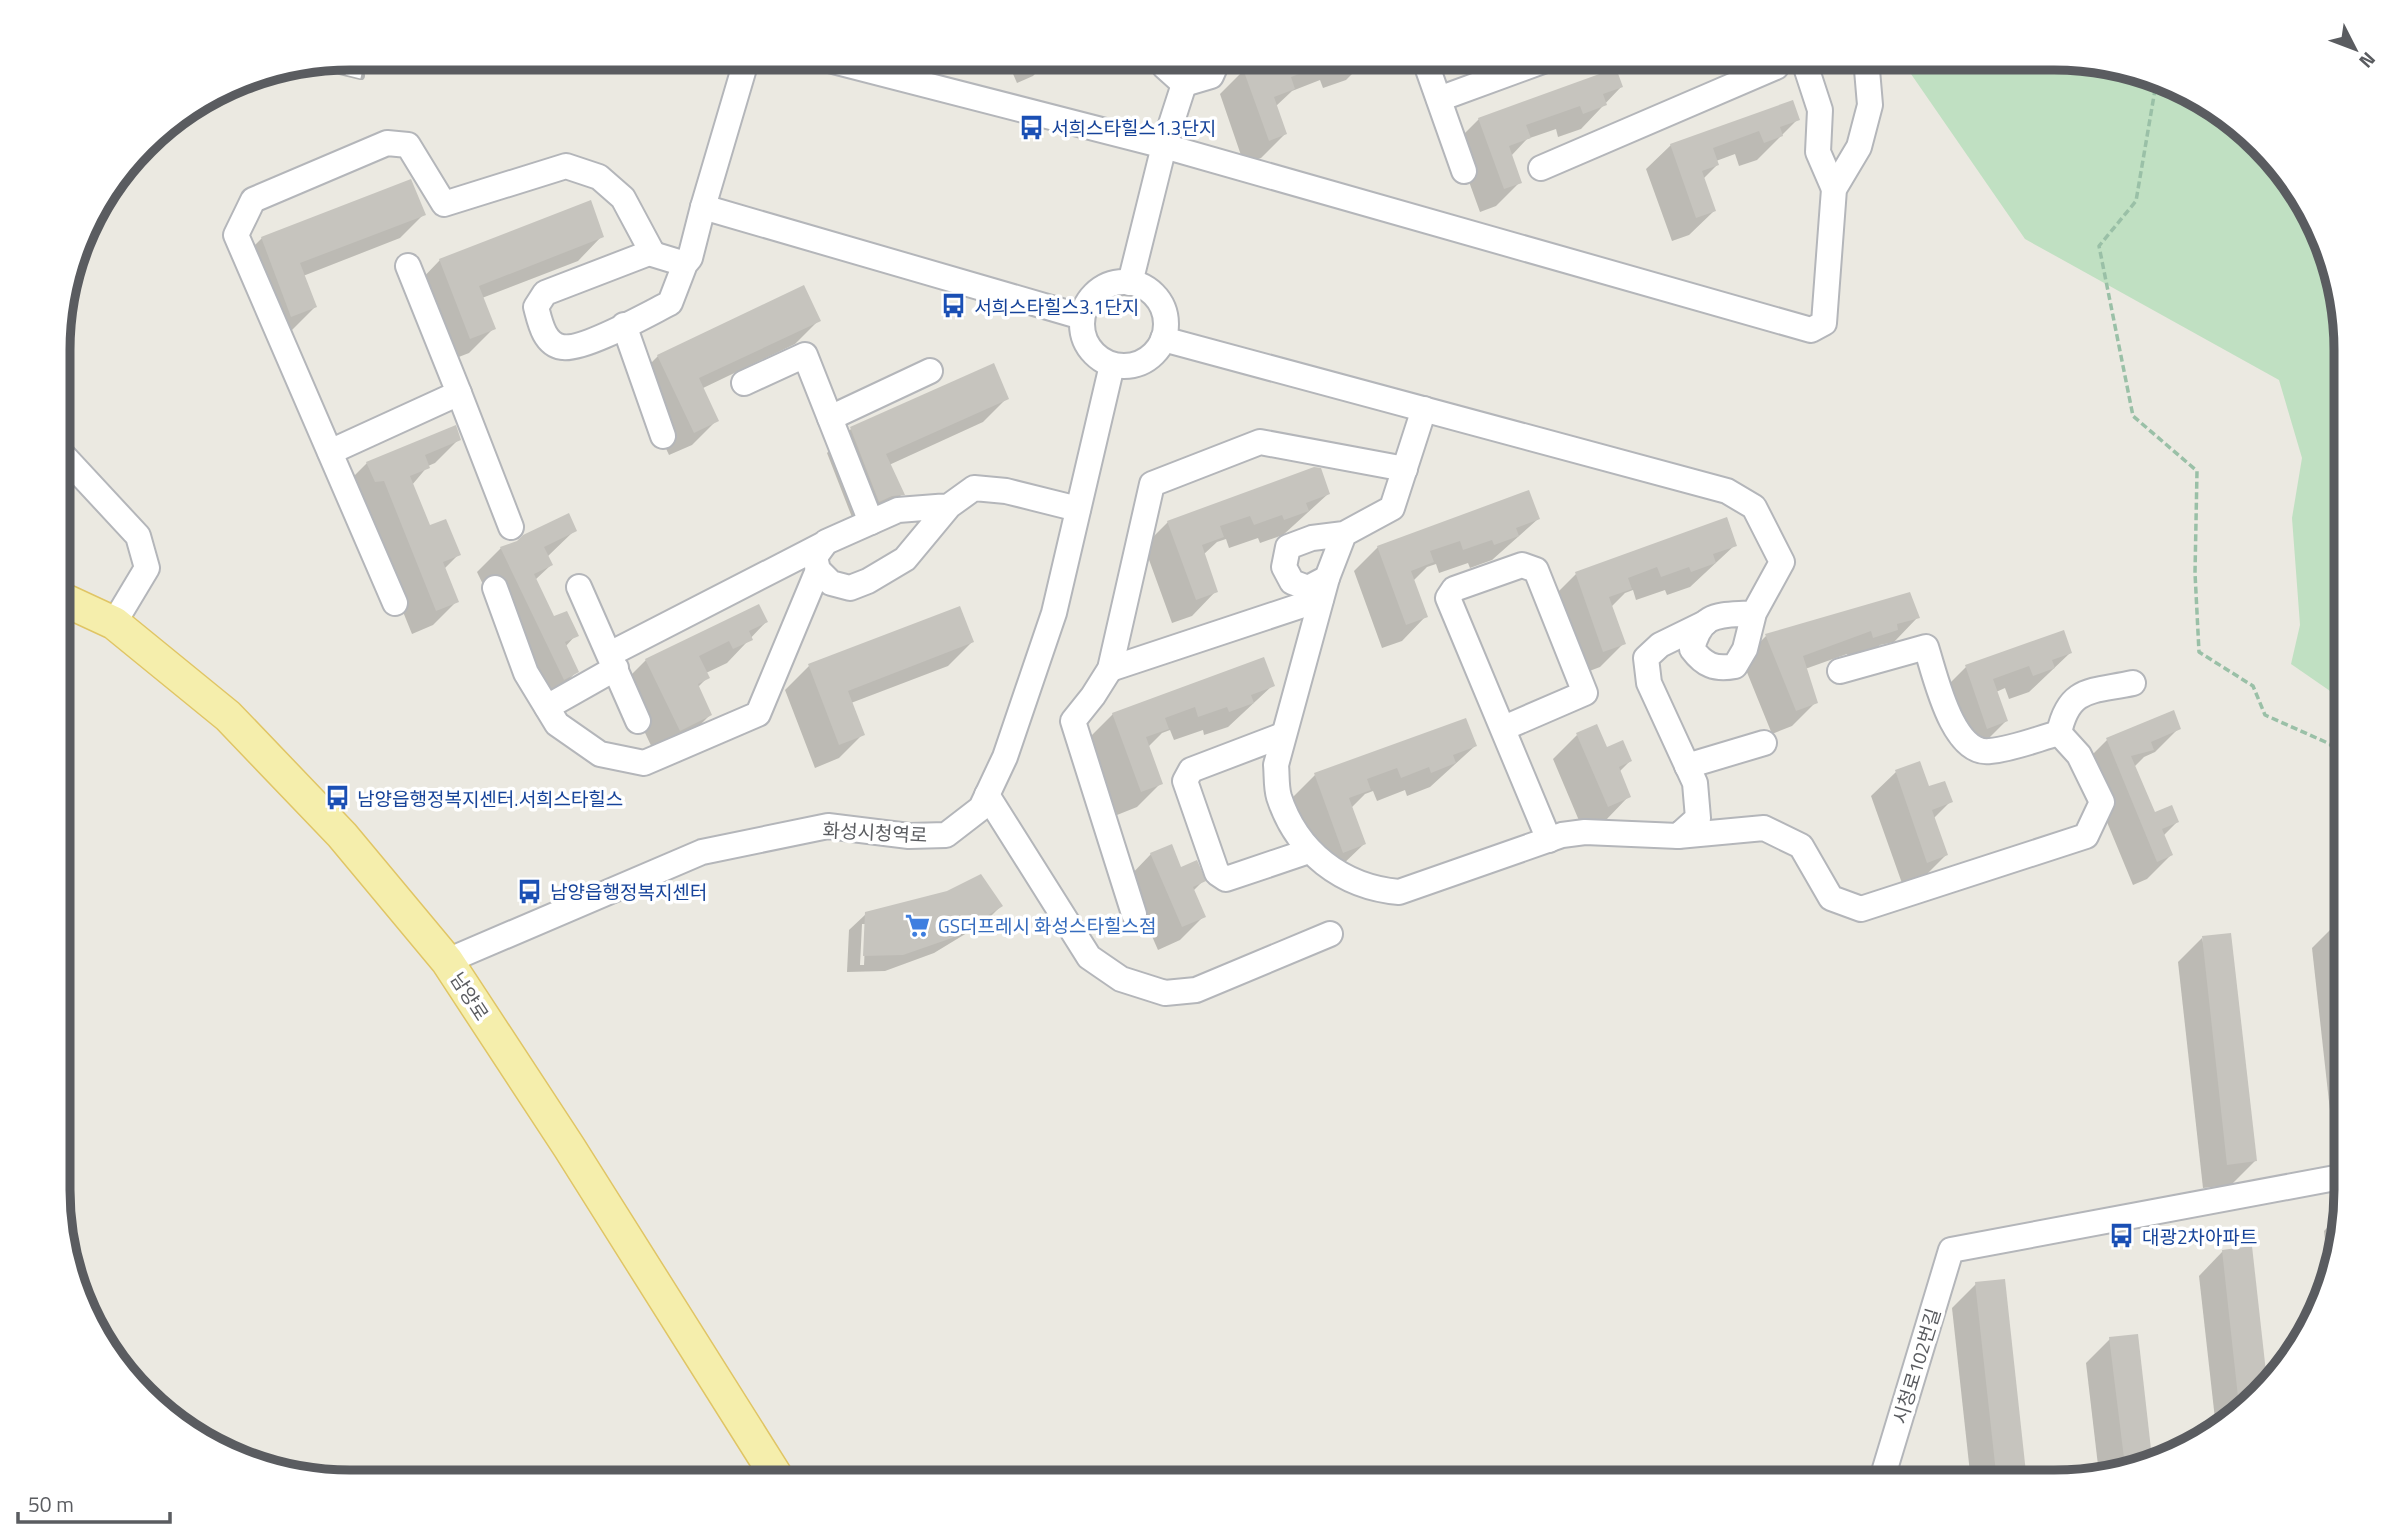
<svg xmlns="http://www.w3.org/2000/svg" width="2404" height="1540" viewBox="0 0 2404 1540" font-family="'Titillium Web','Noto Sans KR',sans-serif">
<rect width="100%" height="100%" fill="#ebe9e1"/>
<!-- green -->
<polygon fill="#c0e0c2" points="1907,58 2054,58 2148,73 2216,107 2307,204 2346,331 2346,702 2291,664 2300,625 2292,518 2302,458 2279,380 2025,239 1911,74"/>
<!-- shadow -->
<g fill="#0003" fill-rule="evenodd">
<polygon points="1006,58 1051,58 1033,76 1017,83"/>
<polygon points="1279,58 1368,58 1346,80 1323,88 1320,80 1292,91 1275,107 1285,134 1261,158 1244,164 1220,94 1244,70"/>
<polygon points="1621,87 1581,129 1558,137 1556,129 1527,139 1511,156 1520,182 1496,206 1480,212 1455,143 1479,119"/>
<polygon points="1798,119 1757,160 1739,166 1735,154 1716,161 1717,165 1703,179 1714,211 1689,235 1672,241 1646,169 1671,145"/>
<polygon points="424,214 400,238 303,276 315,307 291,331 267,340 238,262 262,238"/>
<polygon points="602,236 578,261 482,298 493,329 469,353 446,362 416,285 440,260"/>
<polygon points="819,320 795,344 701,389 716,421 692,445 669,455 634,380 658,356"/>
<polygon points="993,365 1007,398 983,422 889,465 902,494 879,518 855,525 827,453 851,429"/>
<polygon points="459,439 435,463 428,466 412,485 429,528 459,554 444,569 457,601 433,625 412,634 360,505 343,487 367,463"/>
<polygon points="1328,494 1283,535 1260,543 1258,538 1229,548 1226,539 1217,542 1203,555 1216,591 1192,616 1172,623 1144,546 1168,522"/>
<polygon points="1538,519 1492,560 1470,568 1468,563 1439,573 1436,564 1427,567 1413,581 1426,616 1402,641 1382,648 1354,571 1378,547"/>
<polygon points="1726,519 1735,545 1690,587 1667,595 1665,590 1636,600 1633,590 1625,593 1611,607 1624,643 1600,667 1579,675 1552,598 1576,574"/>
<polygon points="575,530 547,557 551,565 535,580 554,619 576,635 565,647 577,671 553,696 540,703 477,572 501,548"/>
<polygon points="758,606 766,622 727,663 706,673 708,677 697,688 710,715 686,739 655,754 622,684 646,660"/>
<polygon points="1918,617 1894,642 1880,645 1872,653 1849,661 1847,654 1805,669 1816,702 1792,726 1772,734 1742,660 1766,636"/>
<polygon points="972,642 948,666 851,703 863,734 839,758 815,768 785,690 809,666"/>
<polygon points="2070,653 2029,692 2009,699 2005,688 1996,692 2006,721 1982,745 1942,691 1966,667"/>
<polygon points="1273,685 1228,727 1204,735 1203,730 1174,740 1170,730 1162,733 1148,747 1161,783 1137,807 1117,815 1089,738 1113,714"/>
<polygon points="2179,728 2155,752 2144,757 2134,767 2154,814 2177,822 2163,836 2171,855 2147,879 2133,885 2083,764 2107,740"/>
<polygon points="1577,735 1630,761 1619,772 1629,796 1605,821 1583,830 1553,759"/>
<polygon points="1475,746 1430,787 1407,796 1405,790 1377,801 1373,791 1365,794 1351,808 1364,844 1339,868 1319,875 1291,799 1315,775"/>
<polygon points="1919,763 1928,788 1951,801 1933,819 1946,855 1922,879 1903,886 1871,796 1896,772"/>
<polygon points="1151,854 1203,881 1193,891 1204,916 1180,940 1158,950 1127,879"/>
<path d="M 1001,906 L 985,922 L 934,953 L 885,971 L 847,972 L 849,930 L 866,914 ZM 862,924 L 866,924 L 864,965 L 860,965 Z"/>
<polygon points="2346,923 2346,1173 2337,1174 2312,948 2336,924"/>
<polygon points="2202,938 2255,1161 2231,1185 2203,1188 2178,962"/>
<polygon points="2345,1209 2331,1284 2330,1285 2324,1231"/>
<polygon points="2223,1251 2265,1382 2216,1428 2199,1276"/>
<polygon points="1976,1284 2026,1482 1971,1482 1952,1308"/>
<polygon points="2110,1339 2150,1458 2099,1474 2086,1363"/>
</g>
<!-- building -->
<g fill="#c6c4be">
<polygon points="1274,58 1337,58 1337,60 1291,77 1295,89 1274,97 1287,134 1269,141 1243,69"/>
<polygon points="1616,68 1623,87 1603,94 1607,105 1583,114 1580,106 1526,125 1531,138 1509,146 1522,183 1504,189 1478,118"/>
<polygon points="1793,100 1800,120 1780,127 1783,136 1764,143 1759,131 1713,148 1719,165 1702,171 1716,211 1696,218 1670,144"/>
<polygon points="411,179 426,215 300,263 317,307 291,317 261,237"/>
<polygon points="591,200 604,237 479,286 496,329 470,339 439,259"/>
<polygon points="804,285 821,321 699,378 719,421 694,433 657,355"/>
<polygon points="994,363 1009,399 886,454 905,495 892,496 879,502 850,427"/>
<polygon points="456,425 461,440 425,455 430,468 410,476 430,525 446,519 461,555 443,562 459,602 436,611 384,481 375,482 366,462"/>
<polygon points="1314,467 1321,468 1330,494 1306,503 1309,511 1284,520 1282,515 1254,525 1250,516 1220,526 1224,537 1202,545 1218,592 1196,600 1167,521"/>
<polygon points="1529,490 1540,519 1516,528 1519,536 1494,545 1492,540 1463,550 1460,541 1430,551 1434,562 1411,571 1428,617 1406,625 1377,546"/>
<polygon points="569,513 577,531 544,547 553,565 534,574 554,616 567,611 579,636 565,642 579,672 564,680 500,547 517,541 523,535"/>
<polygon points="1727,517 1737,546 1713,554 1716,563 1691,572 1689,567 1661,577 1657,567 1628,578 1632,589 1609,597 1626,644 1603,652 1575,572"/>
<polygon points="1910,592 1920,618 1897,624 1898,630 1873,638 1871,631 1803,656 1818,703 1796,711 1765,634"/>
<polygon points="759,604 768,622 749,631 753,640 733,649 729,641 699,656 710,678 698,684 712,715 680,731 645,659"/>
<polygon points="960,606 974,642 848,691 865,735 839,745 808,664"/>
<polygon points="2064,630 2072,653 2052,660 2055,668 2033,676 2029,666 1993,679 2008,721 1987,729 1965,665"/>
<polygon points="1264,657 1275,686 1251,695 1254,703 1229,712 1227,707 1198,717 1195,707 1165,718 1169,729 1146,737 1163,784 1141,792 1112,713"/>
<polygon points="2174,710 2181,729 2151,742 2154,750 2131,756 2155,812 2172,805 2179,822 2162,829 2173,855 2157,862 2106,738"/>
<polygon points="1466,718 1477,746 1453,755 1456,763 1431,773 1429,767 1401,778 1397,768 1367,779 1371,790 1349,798 1366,844 1343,853 1314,773"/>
<polygon points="1597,724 1607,747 1623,740 1632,761 1619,767 1631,797 1608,807 1576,733"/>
<polygon points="1920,761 1929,786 1945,781 1953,802 1932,810 1948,855 1927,863 1895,770"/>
<polygon points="1172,844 1181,867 1197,860 1206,881 1193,887 1206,917 1182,927 1150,853"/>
<polygon points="981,874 1003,906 952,938 903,955 863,956 865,912 947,891"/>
<polygon points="2231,933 2257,1161 2227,1165 2202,936"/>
<polygon points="2252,1246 2267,1381 2239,1406 2222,1250"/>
<polygon points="2005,1279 2027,1482 1997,1482 1975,1282"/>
<polygon points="2138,1334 2152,1458 2125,1466 2109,1337"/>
</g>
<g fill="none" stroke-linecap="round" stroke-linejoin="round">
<defs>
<g id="minor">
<polyline points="747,58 703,207 1082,317"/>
<polyline points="821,58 1164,146 1811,330 1824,323 1834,189 1859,147 1870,105 1866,58"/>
<polyline points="1166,58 1164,66 1184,84"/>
<polyline points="1424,58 1464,171"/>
<polyline points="1803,58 1820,110 1818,152 1834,189"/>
<polyline points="1184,84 1211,76 1219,58"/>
<polyline points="1439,99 1551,58"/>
<polyline points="1541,168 1776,67"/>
<path d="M 685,264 L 649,253 L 545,293 L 536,307 C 540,322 544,344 562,347 C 583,351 648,314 670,303 L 685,264 L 690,258 L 703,207"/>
<circle cx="1124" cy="324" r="42"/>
<polyline points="1130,283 1164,146 1184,84"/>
<polyline points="624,325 663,436"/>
<path d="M 1163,339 L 1727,491 L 1754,507 L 1782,562 L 1754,613 L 1745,649 L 1735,666 C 1715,670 1704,665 1692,649 C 1702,610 1720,616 1754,613"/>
<polyline points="744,383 805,355 871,522"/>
<polyline points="459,393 511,527"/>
<polyline points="830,418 930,371"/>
<polyline points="60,452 138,536 147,568 114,623"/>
<polyline points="330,452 459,393 408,266"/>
<polyline points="949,506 898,510 826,542 815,557 818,570 831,583 850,588 868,581 905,559 949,506 974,488 1006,491 1078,509"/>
<polyline points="1344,534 1312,538 1288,547 1284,567 1292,582 1308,588 1327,578 1344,534 1392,508 1424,409"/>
<path d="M 1327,578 L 1276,765 C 1277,775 1276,787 1279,797 C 1297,852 1342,887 1399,892 L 1562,835 L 1585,832 L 1678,836 L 1698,818 L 1695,783 L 1649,683 L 1646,658 L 1660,645 L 1705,623"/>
<polyline points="579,587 638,721"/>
<polyline points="495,588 526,673 557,724 600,754 644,763 758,714 818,570"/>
<polyline points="395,603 236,235 253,200 387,143 408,145 444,204 566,166 599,177 623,198 653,254"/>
<polyline points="610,654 824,544"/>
<polyline points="1110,669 1321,599"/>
<path d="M 1840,671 L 1926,647 C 1935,674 1952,756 1990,751 C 2013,749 2037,739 2059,733 C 2069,686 2092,692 2133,683"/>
<polyline points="547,707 616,668"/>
<polyline points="1504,728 1585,693 1536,570 1522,565 1454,589 1448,598 1549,840"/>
<polyline points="1283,735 1191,770 1185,781 1217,873 1226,879 1309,851"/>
<polyline points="1687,766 1764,743"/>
<polyline points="987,795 1089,957 1121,979 1165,993 1196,990 1330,934"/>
<polyline points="1678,836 1764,828 1801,846 1831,898 1861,909 2086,836 2102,802 2079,755 2059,733"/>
<polyline points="1134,914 1073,721 1093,696 1110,669 1152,484 1260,442 1405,469"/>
<polyline points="447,961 702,852 828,826 909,836 946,835 981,808 1005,757 1054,613 1112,365"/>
<polyline points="1881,1482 1951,1250 2346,1176"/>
</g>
<polyline id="major" points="60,598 114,623 228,716 342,835 447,961 569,1147 780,1482"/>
</defs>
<!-- minor casing -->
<use href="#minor" stroke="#b4b6ba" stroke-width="28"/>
<!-- major casing -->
<use href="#major" stroke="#e0c565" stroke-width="35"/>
<!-- path -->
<polyline stroke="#9ac0a7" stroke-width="3.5" stroke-dasharray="7 3.5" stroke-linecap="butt" points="2157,78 2136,201 2099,246 2133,416 2197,471 2195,573 2199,652 2253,686 2265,715 2330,744 2346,770"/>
<!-- minor -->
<use href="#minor" stroke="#fff" stroke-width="24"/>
<!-- major -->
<use href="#major" stroke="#f5eeac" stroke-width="32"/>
<defs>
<polyline id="rail" points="315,65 361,76"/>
</defs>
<!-- rail casing -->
<use href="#rail" stroke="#b1b2b2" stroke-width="8"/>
<!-- rail -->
<use href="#rail" stroke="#fff" stroke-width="5" stroke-dasharray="16" stroke-linecap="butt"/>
</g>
<!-- icons -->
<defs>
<symbol id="bus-bare" viewBox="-9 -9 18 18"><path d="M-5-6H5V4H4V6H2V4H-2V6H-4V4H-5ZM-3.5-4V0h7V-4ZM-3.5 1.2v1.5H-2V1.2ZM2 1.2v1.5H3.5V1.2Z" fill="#1a4fb4" stroke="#fff" stroke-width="2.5" paint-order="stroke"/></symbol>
<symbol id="supermarket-bare" viewBox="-9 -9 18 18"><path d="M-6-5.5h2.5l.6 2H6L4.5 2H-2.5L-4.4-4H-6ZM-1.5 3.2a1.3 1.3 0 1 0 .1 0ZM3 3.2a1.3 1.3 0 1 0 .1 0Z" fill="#3f7fe0" stroke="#fff" stroke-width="2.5" paint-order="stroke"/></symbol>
</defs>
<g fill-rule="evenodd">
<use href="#bus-bare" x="1014" y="110" width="35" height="35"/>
<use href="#bus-bare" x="936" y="288" width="35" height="35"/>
<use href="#bus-bare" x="320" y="780" width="35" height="35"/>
<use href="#bus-bare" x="512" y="874" width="35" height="35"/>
<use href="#supermarket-bare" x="900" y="908" width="35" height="35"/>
<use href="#bus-bare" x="2104" y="1218" width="35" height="35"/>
</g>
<g text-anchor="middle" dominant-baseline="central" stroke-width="7" stroke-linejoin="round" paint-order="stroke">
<!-- transit labels -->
<g font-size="19" fill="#164399" stroke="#fff" text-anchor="start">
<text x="1051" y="127">서희스타힐스1.3단지</text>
<text x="974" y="306">서희스타힐스3.1단지</text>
<text x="357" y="798">남양읍행정복지센터.서희스타힐스</text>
<text x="550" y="891">남양읍행정복지센터</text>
<text x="2142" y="1236">대광2차아파트</text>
</g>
<!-- street labels -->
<g font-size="19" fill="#5a5c60" stroke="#fff">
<text transform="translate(875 832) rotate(3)">화성시청역로</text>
<text transform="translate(470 996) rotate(57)">남양로</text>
<text transform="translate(1916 1366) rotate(-73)">시청로102번길</text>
</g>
<!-- shop labels -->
<g font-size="19" fill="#366cbe" stroke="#fff" text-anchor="start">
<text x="938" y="925">GS더프레시 화성스타힐스점</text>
</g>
</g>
<!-- crop -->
<path d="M0 0H2404V1540H0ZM350 70H2054A280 280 0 0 1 2334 350V1190A280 280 0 0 1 2054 1470H350A280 280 0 0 1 70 1190V350A280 280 0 0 1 350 70Z" fill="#fff" fill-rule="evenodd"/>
<path fill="none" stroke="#5a5c60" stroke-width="9" d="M350 70H2054A280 280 0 0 1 2334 350V1190A280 280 0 0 1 2054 1470H350A280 280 0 0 1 70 1190V350A280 280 0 0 1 350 70Z"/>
<!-- north arrow -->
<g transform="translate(2355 49) rotate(132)" stroke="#ffffff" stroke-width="5" paint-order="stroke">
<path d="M0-5L12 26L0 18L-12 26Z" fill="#5a5c60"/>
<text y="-10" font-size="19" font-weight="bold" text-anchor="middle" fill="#5a5c60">N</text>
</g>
<!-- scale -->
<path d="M18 1512v10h152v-10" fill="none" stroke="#5a5c60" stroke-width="3.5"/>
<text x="28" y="1512" font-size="21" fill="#5a5c60" stroke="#ffffff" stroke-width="5" paint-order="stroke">50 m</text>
</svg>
